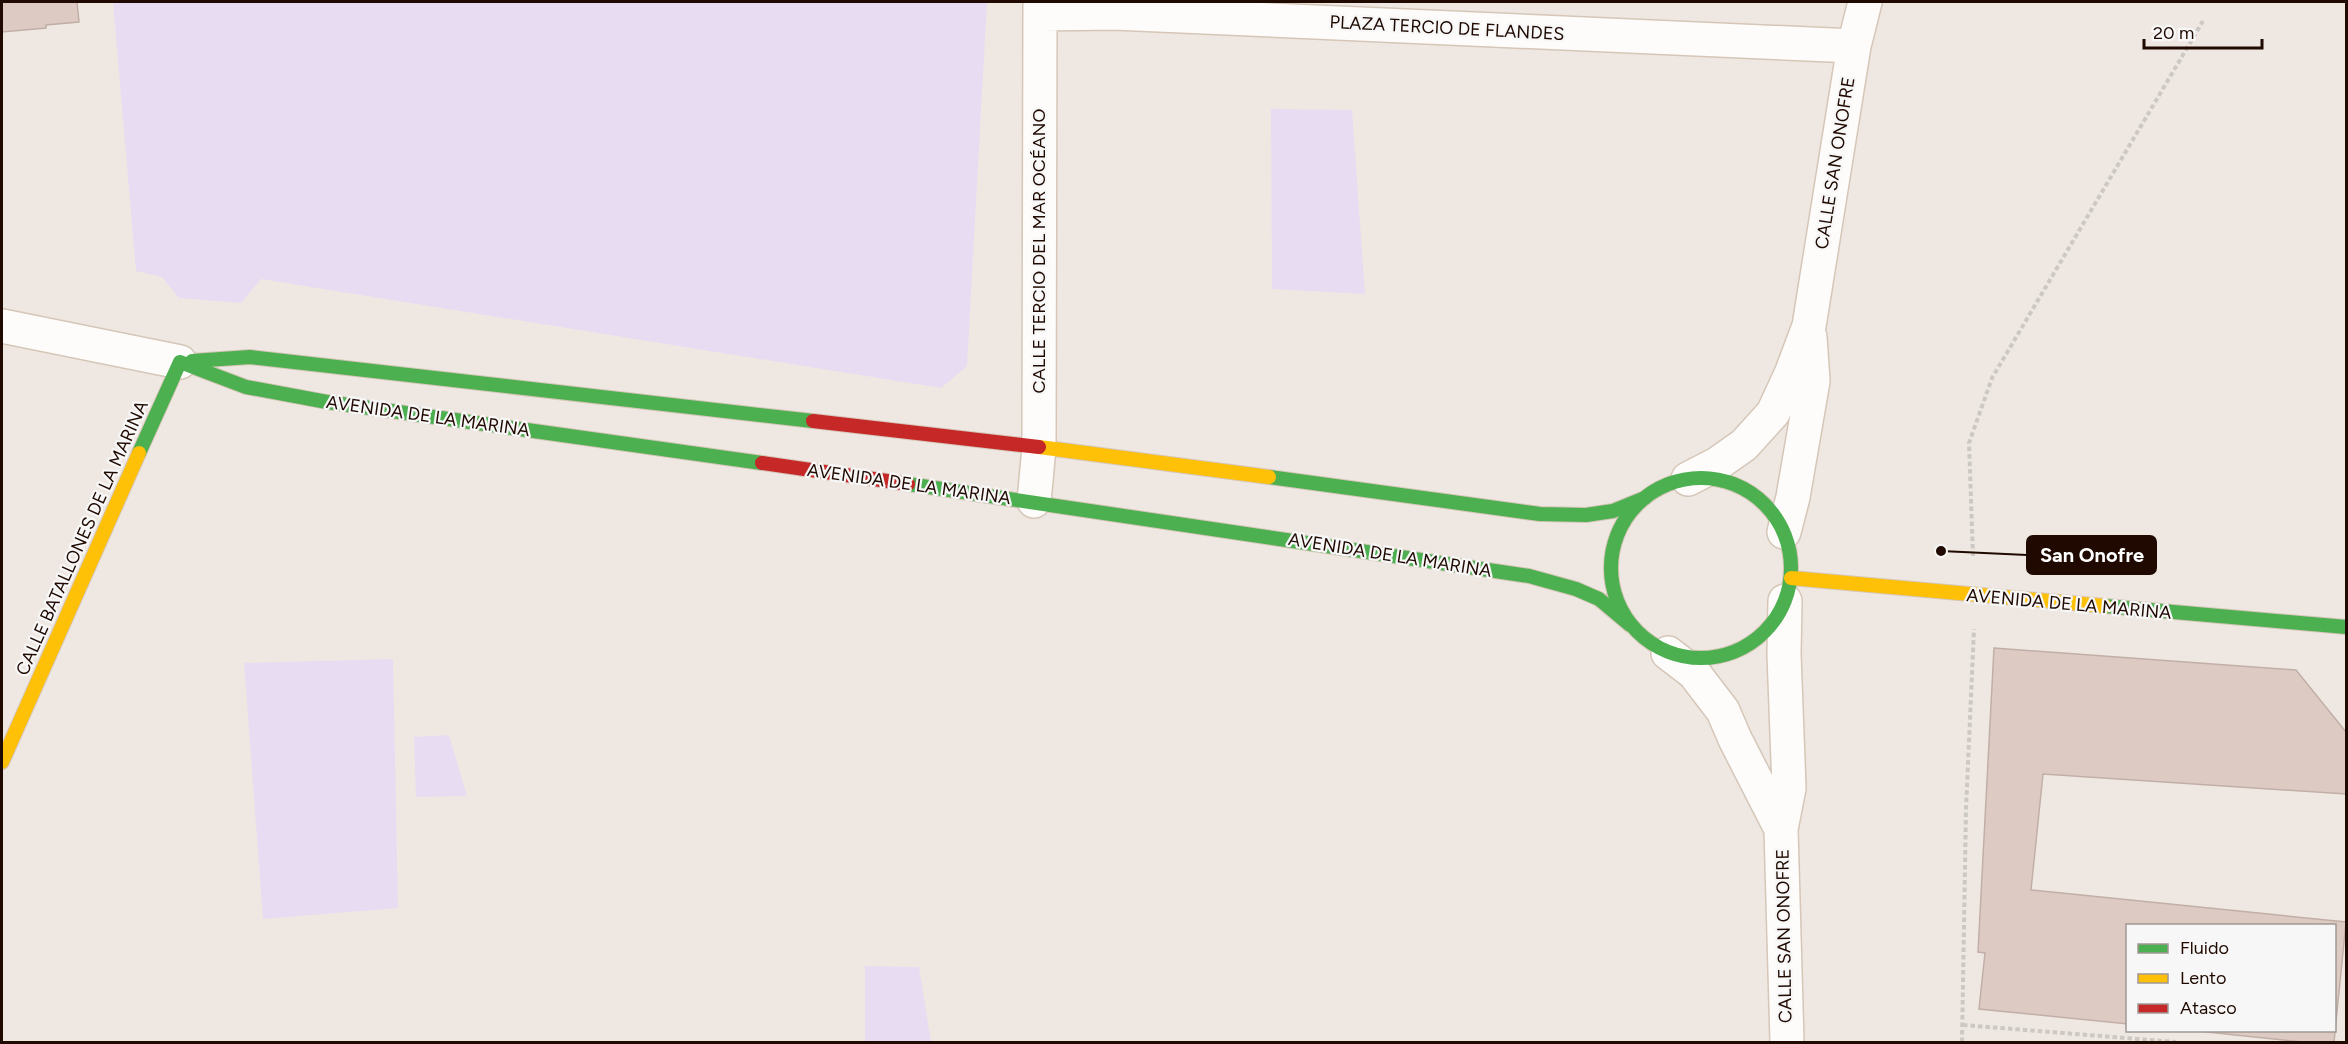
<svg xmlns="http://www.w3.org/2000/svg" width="2348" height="1044" font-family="Figtree,sans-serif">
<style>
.green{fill:#e8dcf2}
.building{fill:#ddcbc3;stroke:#c1afa7;stroke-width:1.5}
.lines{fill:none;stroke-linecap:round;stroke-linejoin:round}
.street-casing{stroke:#d5c6b8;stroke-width:36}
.fast-casing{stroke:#d5c6b8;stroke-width:16}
.slow-casing{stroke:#d5c6b8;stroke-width:16}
.jam-casing{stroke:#d5c6b8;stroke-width:16}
.path{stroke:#ccc8c4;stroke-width:4;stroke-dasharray:4.5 3;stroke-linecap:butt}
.street{stroke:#fdfcfb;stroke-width:33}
.fast{stroke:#4caf50;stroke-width:14}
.slow{stroke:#ffc107;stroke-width:14}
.jam{stroke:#c62828;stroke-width:14}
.labels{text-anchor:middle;stroke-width:4.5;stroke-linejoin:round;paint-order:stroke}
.street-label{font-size:18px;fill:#1f0900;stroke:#f7f7f7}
.leader{fill:none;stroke:#1f0900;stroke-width:2}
.callout-dot{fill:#1f0900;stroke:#f7f7f7;stroke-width:2}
.callout{fill:#1f0900;stroke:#1f0900;stroke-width:2}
.callout-label{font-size:20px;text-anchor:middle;font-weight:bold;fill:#fff}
</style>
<rect width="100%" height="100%" fill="#efe8e2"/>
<!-- green -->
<path class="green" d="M113 2H987L967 366 941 388 261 279 241 303 179 298 162 277 136 271Z
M1271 109 1352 110 1365 294 1272 289Z
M393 659 398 908 263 919 244 663Z
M449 735 467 796 416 797 414 737Z
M865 966 919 967 931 1042H865Z"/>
<!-- building -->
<path class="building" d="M2 2H77L79 22 46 25V28L2 32Z
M1994 648 2296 670 2346 732V794L2043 774 2031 890 2346 922 2334 1042H2302L2187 1030H2334V926H2128V1024L1979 1009 1985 953 1978 952Z"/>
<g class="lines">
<!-- street casing -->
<g class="street-casing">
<path id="street" d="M1040 14 1114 13 1854 46
M2 326 180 362
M1688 479 1717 464 1744 445 1773 413 1791 374 1809 326 1854 46 1865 2
M1034 501 1039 448 1040 2
M1784 532 1793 497 1813 381 1810 337
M1785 601 1784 654 1789 788 1781 829 1787 1042
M1668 653 1694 673 1723 711 1735 739 1781 829"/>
</g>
<!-- fast casing -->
<g class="fast-casing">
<path id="fast" d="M192 361 250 357 813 421
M180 362 246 387 327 402 762 463
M139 453 180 362
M1269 477 1540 514 1586 515 1613 511 1645 498
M1611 568a90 90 0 1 1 180 0a90 90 0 1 1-180 0Z
M908 484 1529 576 1576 589 1599 599 1630 625
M2105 606 2346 627"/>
</g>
<!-- slow casing -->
<g class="slow-casing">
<path id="slow" d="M1039 447 1269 477
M1791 578 2105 606
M2 762 139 453"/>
</g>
<!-- jam casing -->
<g class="jam-casing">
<path id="jam" d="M813 421 1039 447
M762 463 908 484"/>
</g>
<!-- path -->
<path class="path" d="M1973 556 1969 443 1992 378 2203 21
M1963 1025 2176 1042
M1962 1042 1966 809 1974 629"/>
<!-- street -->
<use href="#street" class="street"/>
<!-- fast -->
<use href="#fast" class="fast"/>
<!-- slow -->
<use href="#slow" class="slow"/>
<!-- jam -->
<use href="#jam" class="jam"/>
</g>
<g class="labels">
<!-- street labels -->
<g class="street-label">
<text transform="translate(1447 28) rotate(3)" y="6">PLAZA TERCIO DE FLANDES</text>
<text transform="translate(1835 163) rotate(-81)" y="6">CALLE SAN ONOFRE</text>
<text transform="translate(1039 251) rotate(-90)" y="6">CALLE TERCIO DEL MAR OCÉANO</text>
<text transform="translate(428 416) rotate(8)" y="6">AVENIDA DE LA MARINA</text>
<text transform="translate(909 484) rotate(8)" y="6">AVENIDA DE LA MARINA</text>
<text transform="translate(82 538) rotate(-66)" y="6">CALLE BATALLONES DE LA MARINA</text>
<text transform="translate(1390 555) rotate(9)" y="6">AVENIDA DE LA MARINA</text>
<text transform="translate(2069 604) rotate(5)" y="6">AVENIDA DE LA MARINA</text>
<text transform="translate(1784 936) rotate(-91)" y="6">CALLE SAN ONOFRE</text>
</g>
</g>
<!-- callouts -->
<path class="leader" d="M1941 551L2027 555"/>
<circle class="callout-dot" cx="1941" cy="551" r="6"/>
<rect class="callout" x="2027" y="536" width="129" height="38" rx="6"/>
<g class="callout-label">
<text x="2092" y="562">San Onofre</text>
</g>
<!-- border -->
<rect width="2348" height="1044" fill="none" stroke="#1f0900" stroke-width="6"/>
<!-- legend -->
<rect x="2126" y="924" width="210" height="108" fill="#f7f7f7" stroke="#a19894" stroke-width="1.5"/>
<rect x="2138" y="944" width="30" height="9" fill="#4caf50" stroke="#a19894" stroke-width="1.5"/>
<text x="2180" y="954" font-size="18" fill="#1f0900">Fluido</text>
<rect x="2138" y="974" width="30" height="9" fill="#ffc107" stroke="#a19894" stroke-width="1.5"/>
<text x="2180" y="984" font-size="18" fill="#1f0900">Lento</text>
<rect x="2138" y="1004" width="30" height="9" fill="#c62828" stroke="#a19894" stroke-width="1.5"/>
<text x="2180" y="1014" font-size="18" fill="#1f0900">Atasco</text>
<!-- scale -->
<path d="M2144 39v9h118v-9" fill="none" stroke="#1f0900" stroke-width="3"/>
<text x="2153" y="39" font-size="18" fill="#1f0900" stroke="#f7f7f7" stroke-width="4.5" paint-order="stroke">20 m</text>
</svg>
